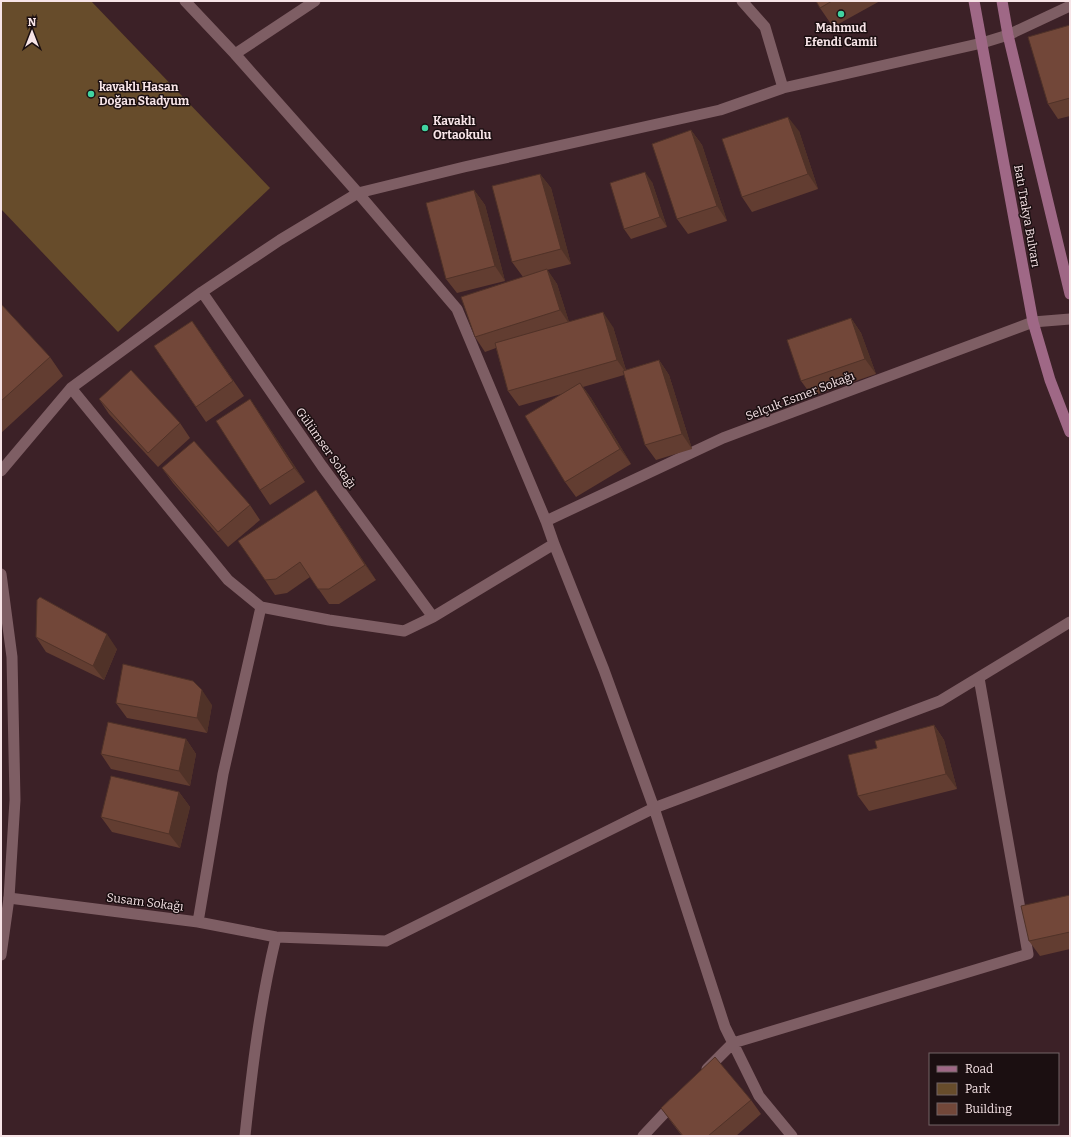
<svg xmlns="http://www.w3.org/2000/svg" width="1071" height="1137" font-family="Bitter,serif">
<style>
.green{fill:#674c2b}
.lines{fill:none;stroke-linecap:round;stroke-linejoin:round}
.minor{stroke:#7e5e64;stroke-width:11}
.tertiary{stroke:#7e5e64;stroke-width:11}
.secondary{stroke:#9f6886;stroke-width:11}
.wall{fill:#623d31}
.shaded-wall{fill:#503228}
.building{fill:#724739;stroke:#503228}
.poi-dot{fill:#41d4a1;stroke:#1b0f11;stroke-width:1.5}
.labels{text-anchor:middle;stroke-width:3;stroke-linejoin:round;paint-order:stroke}
.poi-label{font-size:12px;font-weight:bold;fill:#f7e4e7;stroke:#1b0f11;text-anchor:start}
.street-label{font-size:12px;fill:#f7e4e7;stroke:#1b0f11}
</style>
<rect width="100%" height="100%" fill="#3c2127"/>
<!-- green -->
<path class="green" d="M1 1H91L270 188 118 332 1 209Z"/>
<g class="lines">
<!-- minor -->
<path class="minor" d="M185 1 235 54 358 193 457 309 546 521 554 544 604 670 654 808 725 1027 759 1096 792 1136
M742 1 765 27 783 88
M235 54 315 1
M202 292 322 466 433 617
M71 388 228 580 261 607 329 620 404 631 433 617 554 544
M1 471 71 388 202 292 280 240 358 193 464 167 720 110 783 88 982 43 1008 35 1070 6
M546 521 723 438 1033 322 1070 319
M9 898 198 922 276 937 386 941 654 808 940 701 1070 622
M198 922 223 774 261 607
M707 1069 733 1043 1028 954 979 678
M245 1136C252 1069 260 1003 276 937
M643 1136 674 1103"/>
<!-- tertiary -->
<path class="tertiary" d="M1 574 12 657 15 800 9 898 1 955"/>
<!-- secondary -->
<path class="secondary" d="M974 1 1033 322 1050 380 1070 432
M1002 1 1008 35 1070 294"/>
</g>
<!-- wall -->
<path class="wall" d="M816 1H880L833 27 820 8Z
M1070 25V116L1058 119 1048 104Z
M691 130 702 145 727 221 688 234 677 219Z
M799 131 818 189 752 212 742 197Z
M540 174 551 188 571 264 547 270 557 284 569 322 613 327 626 370 659 360 669 375 692 449 656 460 645 445 624 375 583 387 591 398 631 464 576 497 565 482V393L519 406 508 391 496 348 485 352 475 337 523 277 512 262Z
M652 182 667 227 631 239 624 229Z
M474 190 485 205 505 281 457 293 446 279Z
M1 304 50 357 63 376 1 433Z
M851 318 861 333 876 374 812 396 801 381Z
M192 321 244 396 206 422 154 346Z
M99 399 180 423 190 438 158 467 109 414Z
M250 399 260 414 305 482 270 505 260 490Z
M162 468 250 505 260 520 228 547 173 483Z
M326 505 376 580 339 604H329L310 577 287 593 275 595 265 580Z
M36 637 117 649 104 680 46 652Z
M116 703 212 705 207 733 127 718Z
M934 725 944 740 957 789 869 811 858 796 877 748Z
M186 739 196 754 190 786 111 769 101 754Z
M179 792 190 807 180 848 112 832 101 817Z
M1070 895V949L1040 956 1029 941Z
M751 1100 761 1114 736 1136H682L672 1123 661 1108Z"/>
<!-- shaded-wall -->
<path class="shaded-wall" d="M788 117 799 131 818 189 808 174Z
M691 130 702 145 727 221 717 206Z
M645 172 652 182 667 227 660 217Z
M540 174 551 188 571 264 561 249Z
M474 190 485 205 505 281 495 266Z
M547 269 557 284 570 325 560 310Z
M603 312 613 327 627 374 617 360Z
M851 318 861 333 876 374 865 359Z
M659 360 669 375 692 449 682 434Z
M580 383 591 398 631 464 620 449Z
M250 399 260 414 305 482 294 468Z
M316 490 376 580 365 565Z
M107 634 117 649 104 680 93 666Z
M202 690 212 705 207 733 197 718Z
M934 725 944 740 957 789 946 774Z
M186 739 196 754 190 786 179 771Z
M179 792 190 807 180 848 169 834Z"/>
<!-- building -->
<path class="building" d="M816 1H832L820 8Z
M1070 25V98L1048 104 1028 37Z
M788 117 808 174 742 197 722 139Z
M691 130 717 206 677 219 652 144Z
M645 172 660 217 624 229 610 183Z
M540 174 561 249 512 262 492 186Z
M474 190 495 266 446 279 426 203Z
M547 269 560 310 475 337 461 297Z
M1 304 50 357 1 401Z
M603 312 617 360 508 391 495 343Z
M851 318 865 359 801 381 787 340Z
M192 321 233 381 196 407 154 346Z
M659 360 682 434 645 445 623 371Z
M131 370 180 423 148 453 99 399Z
M580 383 620 449 565 482 525 416Z
M250 399 294 468 260 490 216 421Z
M194 441 250 505 218 532 162 468Z
M316 490 365 565 329 589H318L300 562 276 579 265 580 238 541Z
M40 597 107 634 93 666 36 637 37 600Z
M123 664 193 681 202 690 197 718 116 703Z
M108 722 186 739 179 771 101 754Z
M934 725 946 774 858 796 848 755 877 748 875 741Z
M111 776 179 792 169 834 101 817Z
M1070 895V932L1029 941 1021 906Z
M715 1057 751 1100 708 1136H683L661 1108Z"/>
<!-- markers -->
<g class="poi-dot">
<circle cx="841" cy="14" r="4"/>
<circle cx="91" cy="94" r="4"/>
<circle cx="425" cy="128" r="4"/>
</g>
<g class="labels">
<!-- poi labels -->
<g class="poi-label">
<text x="841" y="32" text-anchor="middle">Mahmud<tspan x="841" dy="14">Efendi Camii</tspan></text>
<text x="99" y="91">kavaklı Hasan<tspan x="99" dy="14">Doğan Stadyum</tspan></text>
<text x="433" y="125">Kavaklı<tspan x="433" dy="14">Ortaokulu</tspan></text>
</g>
<!-- street labels -->
<g class="street-label">
<text transform="translate(1027 216) rotate(80)" y="4">Batı Trakya Bulvarı</text>
<text transform="translate(800 396) rotate(-21)" y="4">Selçuk Esmer Sokağı</text>
<text transform="translate(326 448) rotate(55)" y="4">Gülümser Sokağı</text>
<text transform="translate(145 902) rotate(7)" y="4">Susam Sokağı</text>
</g>
</g>
<!-- border -->
<rect width="1071" height="1137" fill="none" stroke="#f7e4e7" stroke-width="4"/>
<!-- legend -->
<rect x="929" y="1053" width="130" height="72" fill="#1b0f11" stroke="#736467"/>
<rect x="937" y="1066" width="20" height="6" fill="#9f6886" stroke="#736467"/>
<text x="965" y="1073" font-size="12" fill="#f7e4e7">Road</text>
<rect x="937" y="1083" width="20" height="12" fill="#674c2b" stroke="#736467"/>
<text x="965" y="1093" font-size="12" fill="#f7e4e7">Park</text>
<rect x="937" y="1103" width="20" height="12" fill="#724739" stroke="#736467"/>
<text x="965" y="1113" font-size="12" fill="#f7e4e7">Building</text>
<!-- north arrow -->
<g transform="translate(32 32)" stroke="#1b0f11" stroke-width="3" paint-order="stroke">
<path d="M0-3L7 15L0 10L-7 15Z" fill="#f7e4e7"/>
<text y="-6" font-size="11" font-weight="bold" text-anchor="middle" fill="#f7e4e7">N</text>
</g>
</svg>
